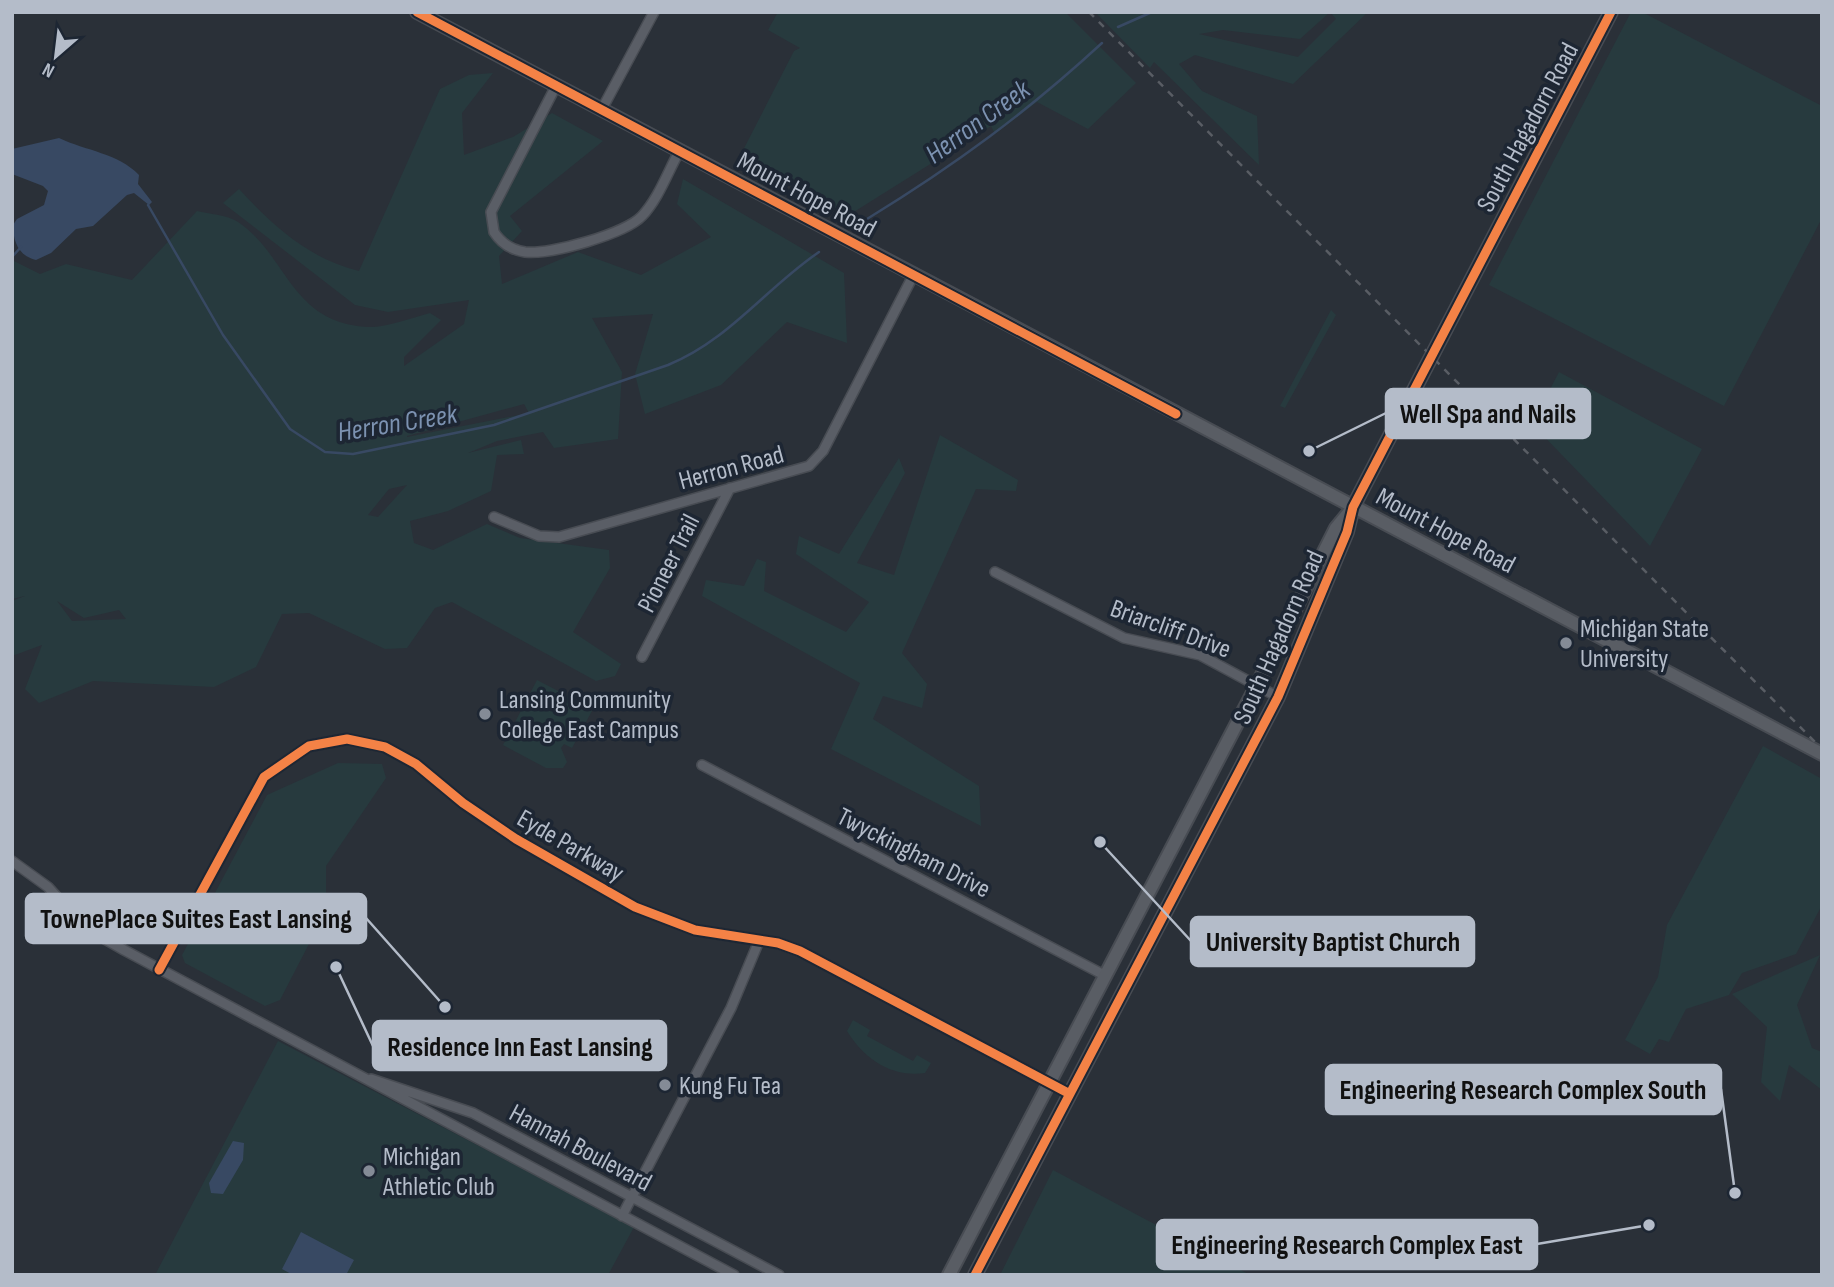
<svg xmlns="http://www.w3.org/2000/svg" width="1834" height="1287" font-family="'Sofia Sans Condensed',sans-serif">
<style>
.green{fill:#273a3e;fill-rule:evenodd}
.water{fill:#384963}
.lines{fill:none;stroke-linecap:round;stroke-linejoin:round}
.stream{stroke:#384963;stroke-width:2.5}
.street-casing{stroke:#484c53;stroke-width:12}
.secondary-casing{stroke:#484c53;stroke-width:16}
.street{stroke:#5a5e66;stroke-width:9}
.secondary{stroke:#595d64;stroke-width:12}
.rail{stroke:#595d64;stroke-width:2.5;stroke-dasharray:7 7;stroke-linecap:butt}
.cycleway-casing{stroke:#1d2633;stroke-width:13}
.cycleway{stroke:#f48246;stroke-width:9}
.poi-dot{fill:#848b96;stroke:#1d2633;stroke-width:2.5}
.labels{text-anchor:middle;stroke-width:7;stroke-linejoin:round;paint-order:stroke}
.street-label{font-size:26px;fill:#b4bcc9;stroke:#1d2633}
.poi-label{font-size:26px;fill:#b4bcc9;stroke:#1d2633;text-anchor:start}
.water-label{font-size:28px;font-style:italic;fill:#7c92b1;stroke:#1d2633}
.leader{fill:none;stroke:#b4bcc9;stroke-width:2.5}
.callout-dot{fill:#b4bcc9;stroke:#1d2633;stroke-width:2.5}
.callout{fill:#b4bcc9;stroke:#b4bcc9;stroke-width:2.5}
.callout-label{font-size:28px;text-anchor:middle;font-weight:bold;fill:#111}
</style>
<rect width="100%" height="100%" fill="#2a3038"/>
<!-- green -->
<path class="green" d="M778 12H1065L1136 83 1088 129 1037 102 995 134 991 126 849 215 738 160 794 51 800 48 768 30Z
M1095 12H1368L1293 84 1195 55 1179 64 1202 91 1257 116 1259 165 1154 62 1150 68ZM1330 12 1336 19 1298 57 1199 34 1223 30 1300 39Z
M1631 12H1642L1822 106V218L1724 406 1489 285Z
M493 73 462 113 464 155 513 137 552 113 603 141 510 216 522 231 499 256 502 284 578 252 641 275 711 237 677 204 683 179 844 273 847 343 787 322 721 385 645 414 635 374 653 314 592 318 622 372 618 439 554 448 543 432 497 441 468 453 521 440 524 454 497 455 491 491 448 511 410 521 414 543 433 550 487 524 520 538 609 550 610 568 573 632 621 664 615 676 596 681 452 602 435 608 407 648 385 649 309 613 282 614 256 667 214 687 93 681 39 703 25 689 42 645 12 656V601L25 596 12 599V260L40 274 66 264 132 280 197 211C209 214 228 215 238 222 288 256 290 322 367 327 386 328 411 318 430 313L441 320 404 357V366L464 324 469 300 388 312 355 305 223 203 239 189C273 226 309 259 359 271L440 89 469 75ZM524 404 529 413 407 437V436ZM407 485 378 517 368 515 389 489ZM57 601 84 618 119 610 126 619 72 621Z
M1331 310 1336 315 1285 408 1280 406Z
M1559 372 1702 449 1650 546 1532 424Z
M940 435 1018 480 1016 491 976 489 902 653 927 684 922 708 883 696 873 719 979 786 981 826 831 749 860 683 702 596 706 580 744 586 757 559 766 562 764 591 846 632 869 602 796 554 799 536 839 554 899 458 905 473 857 563 894 575Z
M537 680 593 709 572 748 564 744 561 748 567 762 563 768H546L503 745Z
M1763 746 1822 779V905L1796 954 1742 973 1729 995 1686 1009 1669 1042 1659 1039 1650 1054 1625 1040 1658 977 1667 925Z
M338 763 382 764 386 778 326 866V911L280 1000 265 1006 185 963 182 955 267 795Z
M1820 955 1797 1005 1812 1048 1822 1052V1090L1789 1065 1780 1101 1761 1082 1767 1027 1732 994Z
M853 1020 870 1030 867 1036 913 1061 917 1055 931 1063 925 1073C892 1078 864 1059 847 1031Z
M278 1041 634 1227 608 1275H155Z
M1053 1170 1250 1275H1000Z"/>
<!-- water -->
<path class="water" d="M59 138C86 151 118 153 139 175L138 184 152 202 149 205 134 193 127 195 93 226 76 229 51 253 36 260C19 256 13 242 13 225L17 219 44 205 48 191 43 186 12 174V149Z
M233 1141 244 1143 243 1160 223 1194 211 1193 209 1183Z
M301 1232 354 1260 346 1275H293L282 1269Z"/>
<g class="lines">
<!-- stream -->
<path class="stream" d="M1118 27 1152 12
M148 205 223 335 290 429 325 452 353 454 494 425 668 365C729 340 766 288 819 252
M867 219C955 165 1026 113 1102 43
M12 257 21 247"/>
<!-- street casing -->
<g class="street-casing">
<path id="street" d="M557 84 491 212 494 232C501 243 512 250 525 252 550 255 625 234 642 216 659 198 668 171 680 150
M602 109 654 12
M494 517 539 536 559 537 809 466 823 451 914 274
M995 572 1124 638 1200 655 1278 697
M642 657 730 488
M702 765 1106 976
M12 861 48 887 84 927 124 950 734 1275
M159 970 264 777 309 746 347 739 385 747 416 764 463 803 516 839 635 907 695 930 778 943 800 951 1070 1094
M371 1079 473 1113 779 1275
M622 1216 731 1008 759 941"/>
</g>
<!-- secondary casing -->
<g class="secondary-casing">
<path id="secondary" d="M417 12 1822 754
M949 1275 1257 685 1336 528 1351 510
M975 1275 1278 697 1347 532 1353 507 1611 12"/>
</g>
<!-- street -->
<use href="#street" class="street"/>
<!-- secondary -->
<use href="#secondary" class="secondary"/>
<!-- rail -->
<path class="rail" d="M1089 12 1822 749"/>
<!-- cycleway casing -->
<g class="cycleway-casing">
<path id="cycleway" d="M417 12 1176 414
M159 970 264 777 309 746 347 739 385 747 416 764 463 803 516 839 635 907 695 930 778 943 800 951 1070 1094
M975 1275 1278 697 1347 532 1353 507 1611 12"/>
</g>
<!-- cycleway -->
<use href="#cycleway" class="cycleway"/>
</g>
<!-- markers -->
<g class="poi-dot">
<circle cx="1566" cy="643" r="7"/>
<circle cx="485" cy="714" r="7"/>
<circle cx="665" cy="1085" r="7"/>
<circle cx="369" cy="1171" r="7"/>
</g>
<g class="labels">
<!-- street labels -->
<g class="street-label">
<text transform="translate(1527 127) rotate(-62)" y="9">South Hagadorn Road</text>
<text transform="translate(807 194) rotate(28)" y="9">Mount Hope Road</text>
<text transform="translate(731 467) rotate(-15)" y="9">Herron Road</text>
<text transform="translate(1446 530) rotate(28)" y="9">Mount Hope Road</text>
<text transform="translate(668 563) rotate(-63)" y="9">Pioneer Trail</text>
<text transform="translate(1171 628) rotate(20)" y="9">Briarcliff Drive</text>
<text transform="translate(1278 637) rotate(-66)" y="9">South Hagadorn Road</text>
<text transform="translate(571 845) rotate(30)" y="9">Eyde Parkway</text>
<text transform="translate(914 852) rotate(27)" y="9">Twyckingham Drive</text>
<text transform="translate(581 1147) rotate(28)" y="9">Hannah Boulevard</text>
</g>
<!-- poi labels -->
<g class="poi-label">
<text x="1580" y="637">Michigan State<tspan x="1580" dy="30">University</tspan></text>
<text x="499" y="708">Lansing Community<tspan x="499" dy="30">College East Campus</tspan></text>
<text x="679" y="1094">Kung Fu Tea</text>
<text x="383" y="1165">Michigan<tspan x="383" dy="30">Athletic Club</tspan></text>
</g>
<!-- water labels -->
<g class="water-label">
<text transform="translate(977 121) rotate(-36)" y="10">Herron Creek</text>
<text transform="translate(397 422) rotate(-9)" y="10">Herron Creek</text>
</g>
</g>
<!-- callouts -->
<path class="leader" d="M1309 451L1386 413M445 1007L366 918M1100 842L1191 941M336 967L373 1046M1735 1193L1721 1089M1649 1225L1537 1244"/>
<g class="callout-dot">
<circle cx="1309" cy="451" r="7"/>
<circle cx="445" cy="1007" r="7"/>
<circle cx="1100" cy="842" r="7"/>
<circle cx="336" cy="967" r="7"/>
<circle cx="1735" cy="1193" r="7"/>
<circle cx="1649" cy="1225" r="7"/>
</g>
<g class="callout">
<rect x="1386" y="389" width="204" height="49" rx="7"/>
<rect x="26" y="894" width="340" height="49" rx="7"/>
<rect x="1191" y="917" width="283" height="49" rx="7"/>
<rect x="373" y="1021" width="293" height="49" rx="7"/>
<rect x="1326" y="1065" width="395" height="49" rx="7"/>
<rect x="1157" y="1220" width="380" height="49" rx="7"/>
</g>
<g class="callout-label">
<text x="1488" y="423">Well Spa and Nails</text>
<text x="196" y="928">TownePlace Suites East Lansing</text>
<text x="1333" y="951">University Baptist Church</text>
<text x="520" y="1056">Residence Inn East Lansing</text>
<text x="1523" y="1099">Engineering Research Complex South</text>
<text x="1347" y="1254">Engineering Research Complex East</text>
</g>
<!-- border -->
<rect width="1834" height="1287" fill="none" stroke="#b4bcc9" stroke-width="28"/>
<!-- north arrow -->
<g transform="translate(56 56) rotate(208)" stroke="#1d2633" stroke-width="5" paint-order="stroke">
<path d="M0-5L12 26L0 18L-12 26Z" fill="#b4bcc9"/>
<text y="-10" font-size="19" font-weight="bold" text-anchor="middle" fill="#b4bcc9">N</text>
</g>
</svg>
